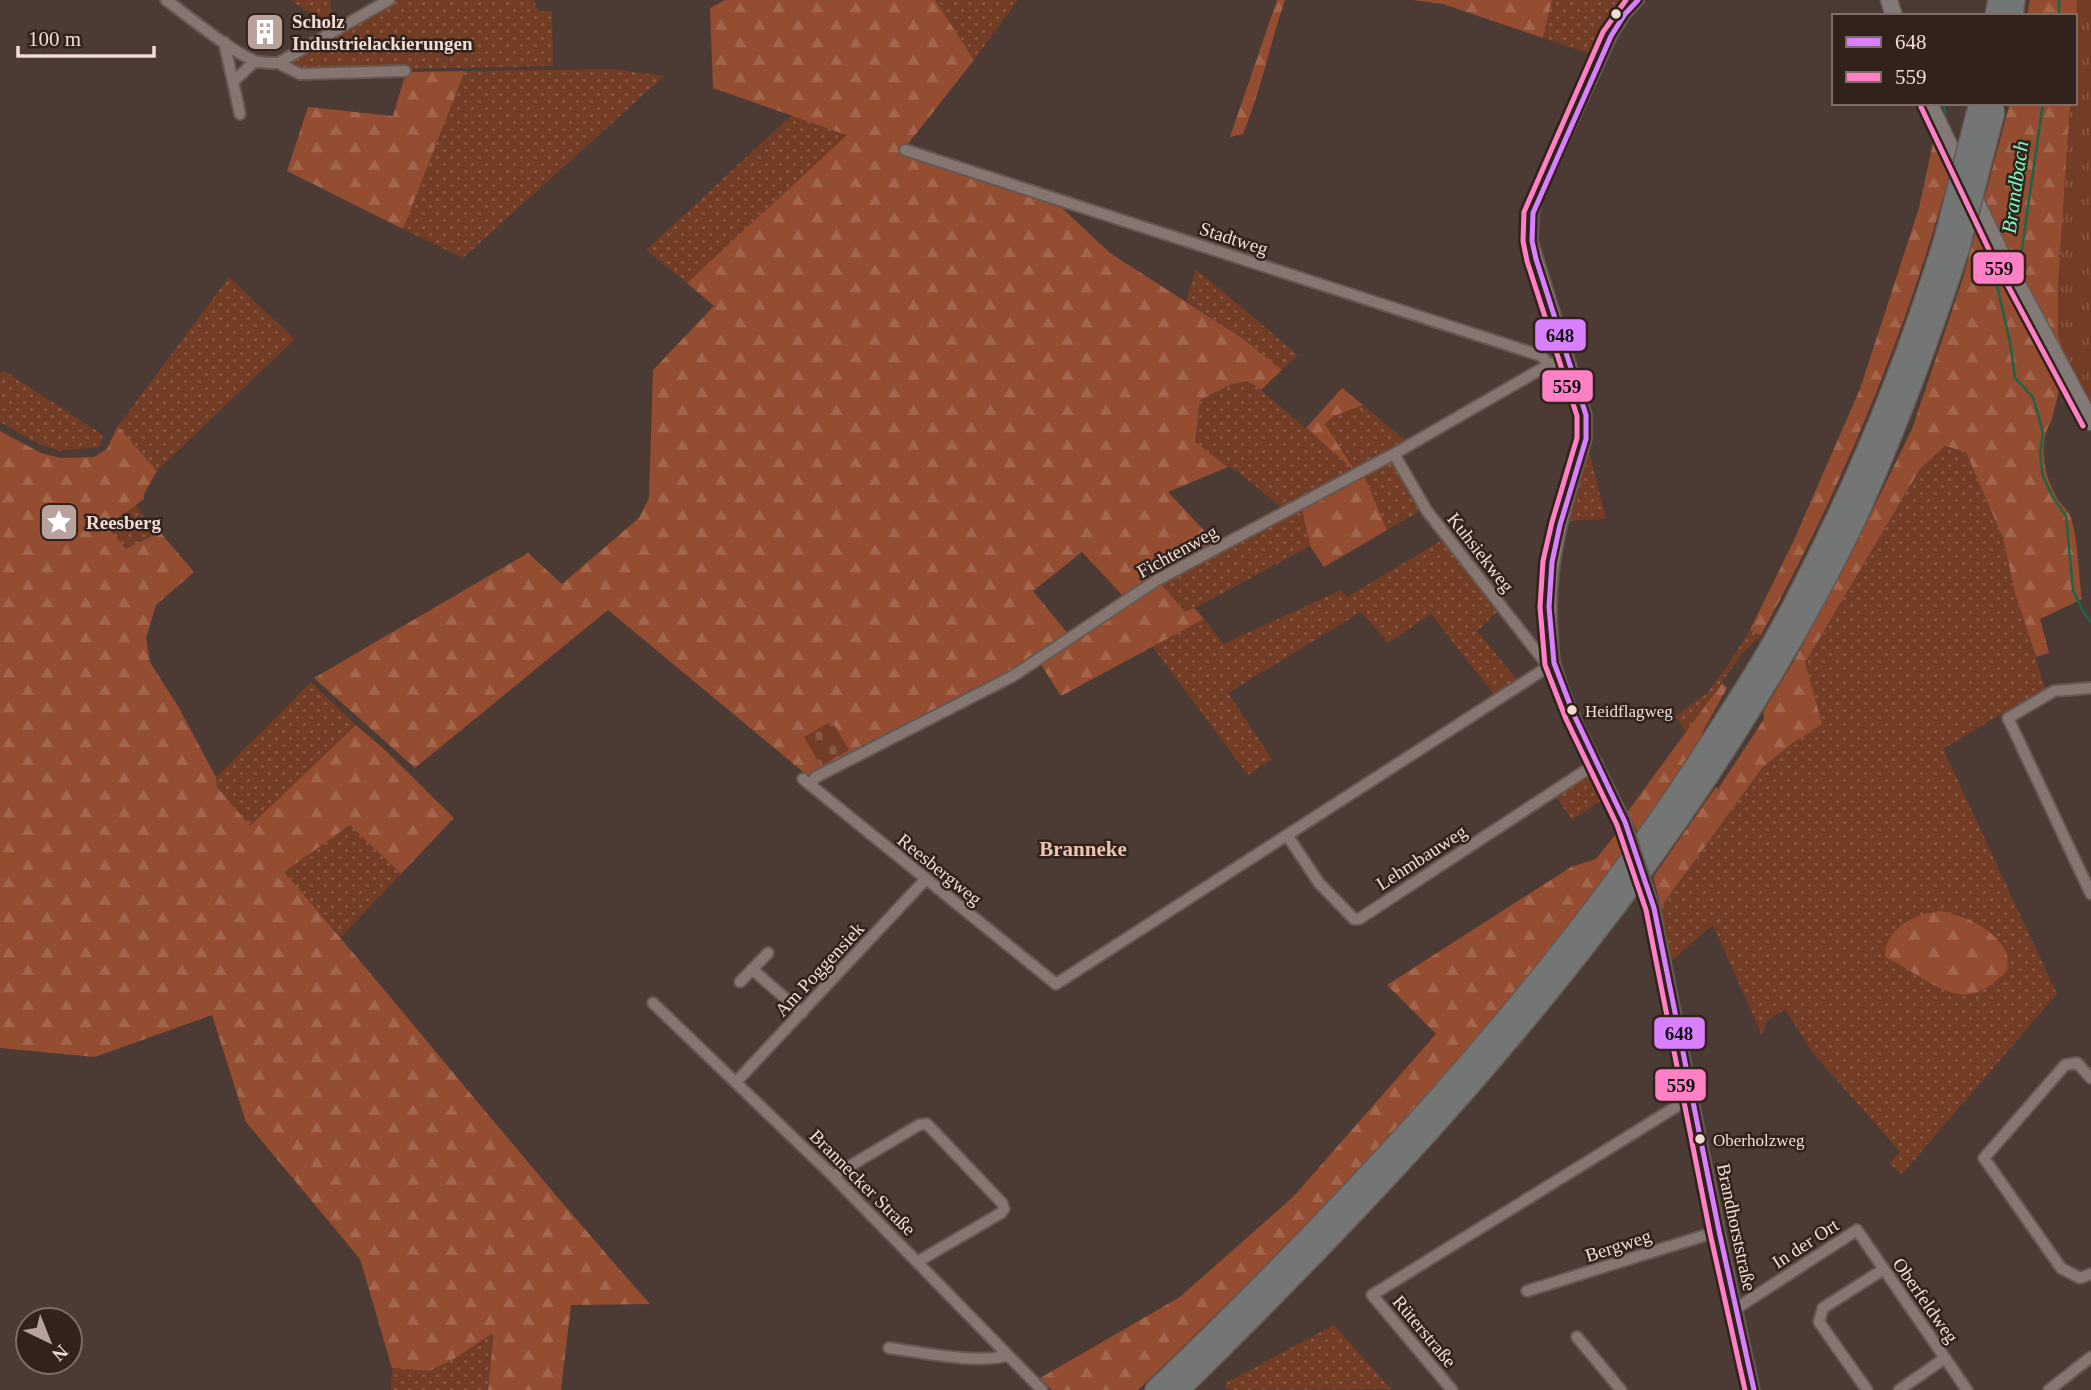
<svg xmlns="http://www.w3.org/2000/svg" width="2091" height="1390" font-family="Georgia,serif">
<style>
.grass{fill:url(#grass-dots);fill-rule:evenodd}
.forest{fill:url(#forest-firs)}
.cemetery{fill:url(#cemetery-stones)}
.park{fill:url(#park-tufts)}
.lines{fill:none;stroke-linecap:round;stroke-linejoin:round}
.stream{stroke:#1d6547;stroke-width:2.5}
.street-casing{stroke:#675751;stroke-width:14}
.secondary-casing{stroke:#675751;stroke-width:19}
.highway-casing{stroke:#675751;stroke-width:24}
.street{stroke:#857671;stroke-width:10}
.secondary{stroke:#827a76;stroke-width:16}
.highway{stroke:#747675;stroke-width:21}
.street-bridge-casing{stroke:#675751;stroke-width:14;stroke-linecap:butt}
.highway-bridge-casing{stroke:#675751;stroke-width:24;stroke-linecap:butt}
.street-bridge{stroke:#857671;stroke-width:10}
.highway-bridge{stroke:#747675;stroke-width:21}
.bus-1-casing{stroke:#31221c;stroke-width:10}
.bus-2-casing{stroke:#31221c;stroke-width:10}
.bus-1{stroke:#d880ff;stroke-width:5}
.bus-2{stroke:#ff80c5;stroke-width:5}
.bus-dot{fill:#f1dcd4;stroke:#31221c;stroke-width:2.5}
.labels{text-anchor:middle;stroke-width:5;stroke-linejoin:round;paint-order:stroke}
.bus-label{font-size:17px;fill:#f1dcd4;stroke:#31221c;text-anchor:start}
.poi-label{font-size:19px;font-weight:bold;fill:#f1dcd4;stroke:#31221c;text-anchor:start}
.street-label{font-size:19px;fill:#f1dcd4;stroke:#31221c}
.water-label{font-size:21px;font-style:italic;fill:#7bffc4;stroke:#31221c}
.neighbourhood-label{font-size:21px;font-weight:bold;fill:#edc4b4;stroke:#31221c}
.line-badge{stroke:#31221c;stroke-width:2.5}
.pale-badge-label{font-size:19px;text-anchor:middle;font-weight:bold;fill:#111}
</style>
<defs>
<pattern id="grass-dots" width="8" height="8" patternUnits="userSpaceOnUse" patternTransform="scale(1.75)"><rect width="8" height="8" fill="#723c25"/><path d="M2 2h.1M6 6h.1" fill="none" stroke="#875844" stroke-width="1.8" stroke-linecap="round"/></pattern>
<pattern id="forest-firs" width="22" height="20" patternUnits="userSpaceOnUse" patternTransform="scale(1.75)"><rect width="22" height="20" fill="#944d30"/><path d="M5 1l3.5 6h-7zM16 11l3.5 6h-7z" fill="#a3664d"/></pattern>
<pattern id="cemetery-stones" width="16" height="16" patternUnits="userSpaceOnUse" patternTransform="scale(1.75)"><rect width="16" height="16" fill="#723c25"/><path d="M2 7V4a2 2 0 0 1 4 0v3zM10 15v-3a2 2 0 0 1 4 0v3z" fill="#875844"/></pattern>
<pattern id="park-tufts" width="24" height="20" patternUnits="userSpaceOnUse" patternTransform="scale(1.75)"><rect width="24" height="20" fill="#723c25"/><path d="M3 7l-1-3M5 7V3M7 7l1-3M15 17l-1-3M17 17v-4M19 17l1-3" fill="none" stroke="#875844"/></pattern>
</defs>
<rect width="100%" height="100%" fill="#4c3a34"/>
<!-- grass -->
<path class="grass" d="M290 0H331L332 26 320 31 314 15Z
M397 0H534L538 11H552L553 66 305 71 288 63Z
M935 0H1018L974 60Z
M1552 0H1625L1626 2 1596 56 1543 38Z
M612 69 664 76 463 258 403 229 465 71Z
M792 115 848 135 687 283 646 250Z
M1196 269 1298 355 1282 370 1242 338 1186 301Z
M229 277 295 339 157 471 118 426Z
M3 370 103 435 99 447 60 451 39 444 0 422V375Z
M1248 381 1261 390 1352 468 1325 424 1334 416 1363 405 1405 440 1283 509 1236 470 1228 467 1195 442 1200 400 1232 384Z
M1945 446 1966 452 2003 538 2015 593 2045 688 1943 749 2057 994 1902 1174 1889 1163 1900 1152 1813 1053 1785 1009 1767 1021 1762 1035 1713 925 1670 962 1661 907 1762 768 1790 745 1822 724 1805 664 1920 469ZM1940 911 1898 962 1885 957C1903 933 1908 914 1940 911Z
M1589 451 1606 519 1566 521Z
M1388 461H1393L1420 511 1387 530 1363 473Z
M136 505 157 533 126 549 106 525Z
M1302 509 1310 546 1186 613 1161 584Z
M1449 536 1500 609 1477 631 1518 681 1495 696 1431 614 1388 643 1361 612 1228 693 1272 759 1248 775 1153 647 1204 619 1224 644 1341 590 1347 597Z
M1750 630 1761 635 1743 653 1686 732 1675 716 1707 693 1726 668Z
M311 682 356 725 250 827 217 787 216 777Z
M1591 774 1596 777 1606 797 1572 820 1556 796Z
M350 825 401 874 341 937 283 872Z
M1334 1325 1391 1389 1231 1390 1225 1388 1226 1383Z
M495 1331 488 1390H391L392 1368 429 1371 454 1359Z"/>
<!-- forest -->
<path class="forest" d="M725 0H935L974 60 904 149 1061 207 1110 253 1242 338 1282 370 1261 390 1248 381 1232 384 1200 400 1195 442 1228 467 1168 492 1216 543 1124 597 1082 552 1033 591 1069 635 1011 674 808 776 608 610 415 768 314 678 528 553 562 584 639 518 649 498 653 370 714 306 687 283 847 135 713 88 710 8Z
M1277 0H1285C1270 44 1261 90 1243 134L1230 137Z
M1413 0H1552L1543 38 1443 4Z
M2030 0H2091L2071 342 2052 419C2038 442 2043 473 2056 496 2060 504 2068 510 2071 518 2079 544 2078 573 2082 599L2040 619 2049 653 2036 657 2015 593 2003 538 1966 452 1945 446 1920 469 1805 663 1822 724 1790 745 1762 768 1661 907 1653 877 1716 787 1718 789 1764 719 1763 712 1795 659 1855 546 1912 429 1963 278 2010 103H2075V16H2027Z
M465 71 403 229 287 171 308 107 393 116 406 72Z
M1933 143 1950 173C1905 337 1843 485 1761 635L1750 630 1794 540 1860 389 1919 208Z
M1342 388 1363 405 1334 416 1325 424 1354 470 1306 428Z
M118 426 157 471 144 494V499L107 526 126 549 160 532 194 572 156 605 146 638 150 662 179 708 216 777 217 787 250 826 356 725 385 750 454 818 401 874 350 825 284 872C408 1015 525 1163 650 1304L571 1305 561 1390H488L494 1332 454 1359 429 1371 392 1368 360 1259 246 1122 212 1015 95 1057 0 1048V431L41 453 61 458 94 457 107 449Z
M1363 473 1387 530 1324 567 1310 546 1302 509Z
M1161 584 1185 612 1194 608 1204 619 1061 696 1040 663Z
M1722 683 1727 688 1703 731 1700 741 1637 832 1628 811Z
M1619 830 1626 848C1591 895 1557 943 1520 987 1402 1131 1272 1261 1138 1390H1052L1040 1378 1180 1297 1293 1197 1436 1034 1387 985 1571 867 1596 859Z
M1940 911C1964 915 1993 928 2005 950 2009 956 2007 965 2007 971 1998 979 1987 990 1975 993 1946 1002 1912 968 1885 957 1885 928 1914 914 1940 911Z"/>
<!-- cemetery -->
<path class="cemetery" d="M832 721 849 750 821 766 804 737Z"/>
<!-- park -->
<path class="park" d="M2077 0H2091V403L2068 362 2058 336V283L2070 103H2075Z"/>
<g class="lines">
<!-- stream -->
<path class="stream" d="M2059 16V0
M1943 103 1946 113
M2013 263 2021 255 2043 103
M2003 273 1996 281 2010 342 2015 378 2033 397 2038 414 2043 434 2040 454 2043 476 2052 496 2066 516 2073 590 2085 615 2091 622"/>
<!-- street casing -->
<g class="street-casing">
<path id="street" d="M166 0C190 17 230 51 255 61 263 63 270 63 278 63L389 0
M224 42 233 82
M278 63 300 74 405 71
M240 114 233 82 255 61
M905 150 1542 356 1548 365
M1394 454 1427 511 1548 666
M2091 688 2054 691 2008 718 2091 894
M803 779 1056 984 1554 663
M810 785 816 777 1013 676 1157 580 1394 454 1548 365 1567 358
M1625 822C1601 771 1571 720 1555 665 1552 655 1553 644 1552 633 1546 565 1566 504 1586 439V415L1532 241 1533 213 1536 200 1611 36 1625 14 1638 0
M1287 835 1319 883 1354 919H1359L1597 763
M1654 908 1719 1231 1754 1390
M752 969 802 1013
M740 982 768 953
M653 1003 833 1176 1042 1390
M2091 1078 2077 1063 2065 1065 1984 1158 2061 1268 2080 1278 2091 1274
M737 1081 925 880
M833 1176 919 1125 927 1124 1002 1203 1004 1209 1001 1213 917 1262
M1527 1291 1719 1231
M1737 1308 1857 1230 1967 1390
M1577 1337 1621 1390
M889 1348C919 1352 981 1365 1008 1355
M1452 1390 1372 1295 1692 1097
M1867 1390 1819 1322 1823 1308 1884 1269
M1899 1390 1945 1358
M2049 1390 2091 1357"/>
</g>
<!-- secondary casing -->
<g class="secondary-casing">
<path id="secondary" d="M1889 0 1894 16
M1929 103 2000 252 2091 422"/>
</g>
<!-- highway casing -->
<g class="highway-casing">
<path id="highway" d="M1996 16 1999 0
M2012 16 2014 0
M1156 1390C1353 1200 1542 999 1694 769 1730 714 1767 658 1797 599 1857 484 1907 364 1945 239
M1178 1390C1378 1194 1568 991 1721 755 1770 679 1817 599 1856 517 1896 429 1929 339 1959 247"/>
</g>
<!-- street -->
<use href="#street" class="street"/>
<!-- secondary -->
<use href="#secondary" class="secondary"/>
<!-- highway -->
<use href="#highway" class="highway"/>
<!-- street-bridge casing -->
<g class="street-bridge-casing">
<path id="street-bridge" d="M1625 822 1654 908"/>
</g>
<!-- highway-bridge casing -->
<g class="highway-bridge-casing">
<path id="highway-bridge" d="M1945 239 1979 107
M1959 247 1994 111"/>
</g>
<!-- street-bridge -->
<use href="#street-bridge" class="street-bridge"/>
<!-- highway-bridge -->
<use href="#highway-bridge" class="highway-bridge"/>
<!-- bus-1 casing -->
<g class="bus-1-casing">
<path id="bus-1" d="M1638 0 1625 14 1611 36 1533 213 1532 241 1536 259 1586 415V439L1560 525 1552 562 1549 607 1554 663 1574 715 1625 822 1654 908 1719 1231 1754 1390"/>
</g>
<!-- bus-2 casing -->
<g class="bus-2-casing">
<path id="bus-2" d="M1626 0 1603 32 1524 212 1523 241 1527 261 1577 416V438L1552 522 1543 561 1540 607 1545 665 1566 719 1617 825 1646 910 1710 1233 1745 1390
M1921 107 1992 256 2083 426"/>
</g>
<!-- bus-1 -->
<use href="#bus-1" class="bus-1"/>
<!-- bus-2 -->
<use href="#bus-2" class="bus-2"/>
</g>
<!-- icons -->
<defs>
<g id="building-square" transform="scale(2.0125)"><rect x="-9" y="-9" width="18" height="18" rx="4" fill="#b7a39c" stroke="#31221c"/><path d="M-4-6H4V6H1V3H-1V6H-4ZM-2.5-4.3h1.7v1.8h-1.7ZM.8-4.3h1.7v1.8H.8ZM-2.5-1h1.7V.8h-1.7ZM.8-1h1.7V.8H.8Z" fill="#fff"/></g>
<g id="sight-square" transform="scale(2.0125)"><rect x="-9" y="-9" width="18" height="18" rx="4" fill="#b7a39c" stroke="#31221c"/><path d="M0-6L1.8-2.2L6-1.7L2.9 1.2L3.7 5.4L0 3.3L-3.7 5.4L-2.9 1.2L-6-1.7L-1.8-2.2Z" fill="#fff"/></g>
</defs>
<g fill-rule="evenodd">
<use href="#building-square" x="265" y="32"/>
<use href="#sight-square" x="59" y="522"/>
</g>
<!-- markers -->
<g class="bus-dot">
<circle cx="1616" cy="14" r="6"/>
<circle cx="1572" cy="710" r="6"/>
<circle cx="1700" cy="1139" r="6"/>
</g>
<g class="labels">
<!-- bus labels -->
<g class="bus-label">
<text x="1585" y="717">Heidflagweg</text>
<text x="1713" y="1146">Oberholzweg</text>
</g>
<!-- poi labels -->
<g class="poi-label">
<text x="292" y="28">Scholz<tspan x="292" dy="22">Industrielackierungen</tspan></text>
<text x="86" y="529">Reesberg</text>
</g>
<!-- street labels -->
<g class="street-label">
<text transform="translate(1234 238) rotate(18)" y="7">Stadtweg</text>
<text transform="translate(1177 551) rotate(-29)" y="7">Fichtenweg</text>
<text transform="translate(1481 552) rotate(52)" y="7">Kuhsiekweg</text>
<text transform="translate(1421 857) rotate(-33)" y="7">Lehmbauweg</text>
<text transform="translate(940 869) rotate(39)" y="7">Reesbergweg</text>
<text transform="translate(819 969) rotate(-47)" y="7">Am Poggensiek</text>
<text transform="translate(863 1182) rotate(45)" y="7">Brannecker Straße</text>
<text transform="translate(1737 1227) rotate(78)" y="7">Brandhorststraße</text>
<text transform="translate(1805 1243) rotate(-33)" y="7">In der Ort</text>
<text transform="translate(1618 1245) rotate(-18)" y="7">Bergweg</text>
<text transform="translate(1926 1300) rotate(55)" y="7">Oberfeldweg</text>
<text transform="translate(1425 1331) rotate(50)" y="7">Rüterstraße</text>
</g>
<!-- water labels -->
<g class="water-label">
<text transform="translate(2015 187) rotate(-82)" y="7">Brandbach</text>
</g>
<!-- neighbourhood labels -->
<g class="neighbourhood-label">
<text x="1083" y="856">Branneke</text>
</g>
</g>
<g class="line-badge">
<rect x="1972" y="251" width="53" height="34" rx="7" fill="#ff80c5"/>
<rect x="1534" y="318" width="53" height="34" rx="7" fill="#d880ff"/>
<rect x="1541" y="369" width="53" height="34" rx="7" fill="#ff80c5"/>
<rect x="1653" y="1016" width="53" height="34" rx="7" fill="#d880ff"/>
<rect x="1654" y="1068" width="53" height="34" rx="7" fill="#ff80c5"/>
</g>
<g class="pale-badge-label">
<text x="1999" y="275">559</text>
<text x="1560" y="342">648</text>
<text x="1567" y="393">559</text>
<text x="1679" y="1040">648</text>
<text x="1681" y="1092">559</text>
</g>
<!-- legend -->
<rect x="1832" y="14" width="245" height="91" fill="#31221c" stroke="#7e6c66" stroke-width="2"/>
<rect x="1846" y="37" width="35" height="10" fill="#d880ff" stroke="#7e6c66" stroke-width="2"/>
<text x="1895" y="49" font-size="21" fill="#f1dcd4">648</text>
<rect x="1846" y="72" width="35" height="10" fill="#ff80c5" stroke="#7e6c66" stroke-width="2"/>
<text x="1895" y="84" font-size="21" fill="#f1dcd4">559</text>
<!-- north arrow -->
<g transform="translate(49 1341) rotate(137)"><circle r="33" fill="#31221c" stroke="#7e6c66" stroke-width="2"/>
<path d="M0-5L12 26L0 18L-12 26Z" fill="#b7a39c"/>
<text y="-10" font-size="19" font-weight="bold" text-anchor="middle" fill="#f1dcd4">N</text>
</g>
<!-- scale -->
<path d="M18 46v10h136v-10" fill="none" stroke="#f1dcd4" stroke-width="3.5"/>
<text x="28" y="46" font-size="21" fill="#f1dcd4" stroke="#31221c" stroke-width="5" paint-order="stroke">100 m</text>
</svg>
